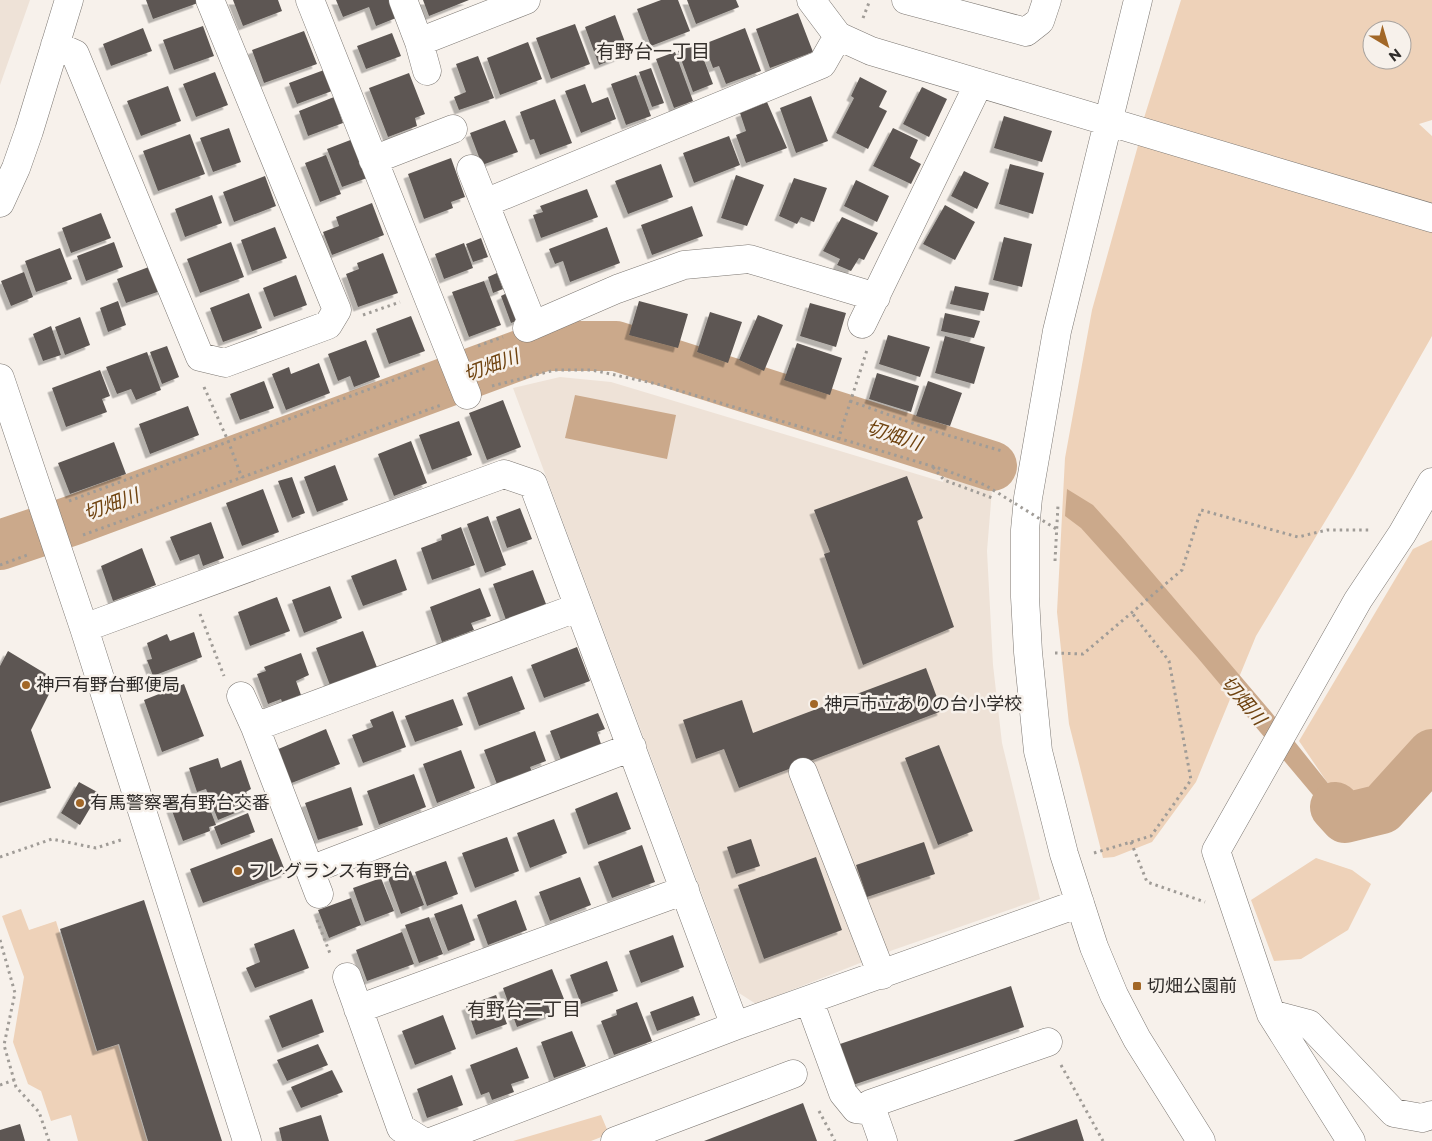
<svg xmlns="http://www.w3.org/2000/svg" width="1432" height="1141" font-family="Montserrat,'Noto Sans JP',sans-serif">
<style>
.built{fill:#eee2d7}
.green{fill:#eed2b9;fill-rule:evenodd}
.water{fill:#cba98b}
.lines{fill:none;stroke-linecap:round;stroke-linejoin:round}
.river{stroke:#cba98b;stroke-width:50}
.building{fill:#5d5753;filter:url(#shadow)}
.minor-casing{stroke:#7c7772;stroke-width:29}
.path{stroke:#a09c97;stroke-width:3;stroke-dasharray:2.5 4;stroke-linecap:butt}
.minor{stroke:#fff;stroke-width:28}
.path-bridge{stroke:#a09c97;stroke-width:3;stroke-dasharray:2.5 4;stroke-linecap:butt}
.poi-dot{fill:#a26727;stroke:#f7f1eb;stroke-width:2}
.labels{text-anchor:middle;stroke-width:5;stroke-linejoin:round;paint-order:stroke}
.poi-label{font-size:18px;fill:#2f2c2a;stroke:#f7f1eb;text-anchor:start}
.neighbourhood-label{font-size:19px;fill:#36312d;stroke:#f7f1eb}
.water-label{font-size:19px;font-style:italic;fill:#6f4310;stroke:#f7f1eb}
</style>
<defs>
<filter id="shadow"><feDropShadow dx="-4.5" dy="4.5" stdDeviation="0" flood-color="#0004"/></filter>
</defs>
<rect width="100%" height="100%" fill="#f7f1eb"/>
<!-- built -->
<path class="built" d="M0 0H30L0 85Z
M560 377 611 382 943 482 945 475 992 490 987 551 993 665 1002 743 1040 899 893 950 756 1004 739 993 513 388Z"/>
<!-- green -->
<path class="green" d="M1181 0H1432V120L1419 124 1432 136V204L1144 118ZM1372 30H1402V60H1372Z
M1139 142 1432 223V336L1353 475 1256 636 1196 782 1152 842 1114 857 1103 858 1069 724 1057 612 1065 458 1092 310Z
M1432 540V732L1374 795 1354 805 1327 782 1299 741 1413 549Z
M1316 858 1352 870 1371 884 1348 930 1301 959 1274 961 1251 900Z
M21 909 29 930 56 921 96 1051 118 1045 147 1141H78L71 1115 51 1121 41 1091 28 1084 13 1042 24 977 2 916Z
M601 1115 609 1134 591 1141H513Z"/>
<!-- water -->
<path class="water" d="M575 395 676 415 667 459 565 438Z
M1067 489 1093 505 1121 536 1271 712 1343 802 1352 807C1366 804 1375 800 1385 790L1400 802C1378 823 1354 835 1328 813L1197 657 1081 528 1065 516Z"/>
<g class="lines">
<!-- river -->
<path class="river" d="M0 545 74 520 544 346H616L992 466
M1335 807 1345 818 1382 809 1432 754"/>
</g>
<!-- building -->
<path class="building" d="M146 0H197L198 3 153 19Z
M233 0H278L282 11 243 26Z
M336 0H389L396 18 376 26 369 7 343 17Z
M423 0H469L429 16Z
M661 0H678L690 31 651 46 637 9Z
M687 0H736L739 7 696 24Z
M798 13 813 52 770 68 756 29Z
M615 15 629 53 599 65 585 27Z
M575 24 590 64 551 79 536 38Z
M203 26 214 56 174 70 163 40Z
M143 28 152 51 111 66 103 44Z
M745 28 761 71 726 84 719 66 713 68 704 44Z
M304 31 317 64 264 83 252 50Z
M392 33 401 56 366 69 357 46Z
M528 42 542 79 500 95 487 58Z
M698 44 713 84 693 92 678 51Z
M675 52 693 101 674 108 656 59Z
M478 56 494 98 459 110 454 97 466 92 456 64Z
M651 68 664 103 652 107 639 72Z
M324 70 332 91 297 104 289 83Z
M215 72 228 105 196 117 183 84Z
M409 73 425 114 415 118 417 126 388 137 369 88Z
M636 75 651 116 626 125 611 84Z
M860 77 887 91 879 107 887 111 868 149 836 133 854 98 851 96Z
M585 84 592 103 608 97 616 119 581 133 565 91Z
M168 86 181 121 141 136 127 101Z
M922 87 947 99 929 137 903 124Z
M811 96 828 141 796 153 780 108Z
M334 97 343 123 308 136 299 111Z
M555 99 572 143 540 155 534 139 530 140 520 112Z
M767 102 787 148 746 163 736 135 746 131 740 113Z
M1004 116 1052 131 1042 162 994 148Z
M505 120 518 152 482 165 470 133Z
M229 128 241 162 213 172 200 138Z
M893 128 918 140 910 158 921 164 911 184 873 166Z
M190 134 205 174 158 191 143 151Z
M729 136 740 165 694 183 683 153Z
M353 139 367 178 342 187 327 149Z
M326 155 341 194 320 202 305 163Z
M451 158 465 197 451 202 453 208 424 219 408 174Z
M661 164 673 197 628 214 615 181Z
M1010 164 1044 173 1033 214 999 204Z
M964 171 989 183 977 209 951 196Z
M736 175 764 185 747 226 721 218Z
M265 176 276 206 234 222 223 192Z
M794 178 827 188 814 222 801 217 797 224 779 216Z
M856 180 889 196 877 222 844 206Z
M587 189 598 217 541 238 533 215 543 212 540 206Z
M212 195 222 223 185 237 175 209Z
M372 203 384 235 332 255 323 232 339 226 336 217Z
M945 205 975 222 955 260 923 244Z
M692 206 703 236 652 255 641 225Z
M101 213 111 238 71 253 62 228Z
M842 217 878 233 864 260 859 258 851 271 837 265 840 259 823 251Z
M275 227 287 258 252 271 241 240Z
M607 227 620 263 570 282 563 261 555 264 549 249Z
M1004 237 1032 244 1022 287 993 280Z
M481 238 488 257 473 262 466 244Z
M114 242 123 267 86 281 77 256Z
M231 242 244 277 200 293 187 259Z
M464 243 473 268 444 279 435 254Z
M60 248 72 279 36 292 25 261Z
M383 253 398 293 358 307 346 274 359 269 357 263Z
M154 265 163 290 126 303 117 279Z
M24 272 33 297 11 306 1 281Z
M497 273 503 289 493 293 488 277Z
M296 275 307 305 274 317 263 288Z
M484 281 501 325 469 337 452 292Z
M955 286 989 293 984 311 950 304Z
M509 292 519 320 511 323 501 296Z
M249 293 262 328 223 342 210 308Z
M118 301 126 325 108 332 100 308Z
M639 301 688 314 678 348 629 335Z
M810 303 846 313 836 347 800 336Z
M710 312 742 322 728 363 697 352Z
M945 313 980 321 974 338 941 331Z
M758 315 783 325 764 371 739 360Z
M411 316 425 351 389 364 376 329Z
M80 317 90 345 65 355 55 327Z
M51 326 61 355 43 361 33 334Z
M888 335 930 347 920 377 879 364Z
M945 336 985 347 974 384 935 373Z
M366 340 380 377 354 387 350 376 338 381 328 354Z
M797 343 842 358 830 395 784 380Z
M167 346 179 377 162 384 150 352Z
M147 352 161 390 136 400 131 389 117 394 106 367Z
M319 363 330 393 286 410 272 374 289 367 291 374Z
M100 370 110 396 102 399 107 412 66 427 52 388Z
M877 373 919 386 911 412 869 399Z
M264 381 274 408 240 420 230 394Z
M928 381 962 393 950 426 916 416Z
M503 400 521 447 487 460 469 413Z
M188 406 199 435 150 454 139 424Z
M459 421 472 455 432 470 419 435Z
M411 441 427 483 394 496 378 454Z
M114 442 126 474 70 494 58 463Z
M335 465 348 500 317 512 304 477Z
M907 476 923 518 917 521 954 627 863 665 824 554 830 552 814 510Z
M292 477 305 513 292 518 278 481Z
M263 489 279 532 242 546 226 503Z
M520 508 532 539 507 548 496 517Z
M488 516 506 565 485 573 467 524Z
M211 522 224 558 203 566 199 554 180 561 170 537Z
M461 527 475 565 432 580 421 548 442 540 441 535Z
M142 548 156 585 113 601 101 566Z
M396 559 407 590 363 606 351 576Z
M533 570 546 604 506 620 493 584Z
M330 586 342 618 304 633 292 600Z
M480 588 491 616 471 623 474 630 442 642 430 607Z
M277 597 290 631 250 646 238 612Z
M363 631 378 670 331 688 316 648Z
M194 632 202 657 153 676 147 660 152 659 147 643 167 634 170 641Z
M577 647 590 681 544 698 531 665Z
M8 651 56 680 31 730 51 788 0 803V666Z
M301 653 309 675 296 681 301 695 282 702 281 699 268 704 257 674 266 671 264 667Z
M926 668 942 711 739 788 724 749 696 759 683 720 742 700 753 733Z
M512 676 525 709 479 726 467 693Z
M184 684 204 736 162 752 144 700Z
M453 699 463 725 415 742 405 716Z
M393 711 406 747 363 763 352 735 373 727 370 720Z
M598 713 605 729 597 732 601 744 561 760 550 731Z
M326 729 340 764 289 784 276 750Z
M535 731 546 761 530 767 533 775 498 787 484 750Z
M939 745 973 831 938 845 905 758Z
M461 750 475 788 437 803 423 764Z
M218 758 221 768 241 760 251 789 246 792 252 806 218 820 206 789 197 792 189 768Z
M414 774 426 807 379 825 367 791Z
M79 782 99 793 80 825 61 813Z
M351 787 363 825 318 840 305 803Z
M617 792 631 829 588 845 575 809Z
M205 796 216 825 209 827 210 831 183 841 171 808Z
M248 813 255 832 221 845 214 827Z
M554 819 567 853 530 868 517 833Z
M507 837 519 871 475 888 462 853Z
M272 838 286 873 203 903 190 869Z
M751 839 760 866 736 874 727 847Z
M924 842 935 874 867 897 856 865Z
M642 845 655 882 612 898 598 862Z
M816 857 842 930 764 959 738 885Z
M446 861 458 894 427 906 415 872Z
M410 869 424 905 401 914 388 878Z
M580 877 591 905 550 921 539 892Z
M381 878 394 911 365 922 353 888Z
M351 898 361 925 329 938 318 910Z
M144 900 222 1141H148L119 1044 97 1051 60 929Z
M516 900 527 930 488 945 477 915Z
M462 904 475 940 448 951 434 914Z
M429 917 443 954 419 963 405 925Z
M294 929 309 968 255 988 246 968 260 962 254 944Z
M402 932 414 964 367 981 356 950Z
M673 935 684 967 641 983 629 951Z
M607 961 618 991 581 1004 570 975Z
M552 969 564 999 548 1005 551 1014 517 1027 503 988Z
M1011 986 1024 1027 850 1086 837 1045Z
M496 995 507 1024 476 1035 466 1006Z
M693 996 700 1015 657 1031 650 1012Z
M312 999 324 1032 282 1048 269 1016Z
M637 1002 652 1041 614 1055 601 1021 617 1015 616 1010Z
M443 1015 456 1049 415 1065 402 1031Z
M572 1031 586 1066 554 1078 541 1042Z
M318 1044 328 1065 287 1081 277 1060Z
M517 1047 529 1078 511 1084 514 1092 492 1100 489 1092 481 1095 470 1065Z
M332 1070 343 1092 301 1108 291 1087Z
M452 1075 463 1105 427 1118 417 1089Z
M803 1103 817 1141H704Z
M321 1115 329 1141H282L279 1128Z
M1077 1119 1084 1141H1013Z
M20 1124 25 1141H0V1130Z"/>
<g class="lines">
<!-- minor casing -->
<g class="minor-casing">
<path id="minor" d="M310 0 467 395
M403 0 419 42 427 71
M811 0 838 36 871 51 1432 218
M906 0 1026 32 1040 21 1047 0
M1138 0 1057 331 1028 498 1025 530V597L1028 652 1038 751 1064 854 1094 947 1114 995 1137 1039 1201 1141
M419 42 526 0
M55 45 75 54 200 357 225 363 328 325 337 310 210 0
M373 160 453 129
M471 169 533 325
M0 203 16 168 29 131 69 0
M485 203 822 64 838 36
M862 324 979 83
M527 328 617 289 684 265 749 259 876 297
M0 378 84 628 247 1141
M84 628 504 474 533 484 735 1026
M241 696 255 727 319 894
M255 727 579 607
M803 772 882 975
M310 870 632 747
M347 977 401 1128 422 1141
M809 1000 843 1093 856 1109 873 1111
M358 1009 685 890
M1271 1014 1309 1024 1394 1113 1422 1118 1432 1115
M433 1141 735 1026 1080 903
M615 1141 793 1074
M883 1141 870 1104 1048 1042
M1351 1141 1271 1014 1216 851 1358 600 1402 534 1432 482"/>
</g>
<!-- path -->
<path class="path" d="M863 18 870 0
M363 315 400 302
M478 346 503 337
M492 386 555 370H592L657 384 945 470
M204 387 229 443 242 478
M850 401 940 433 1002 451
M838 440 867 350
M933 467 944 480 995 499
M69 501 426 368
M83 535 441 405
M1055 561 1058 505
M0 565 30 554
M200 614 224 676
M1055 653 1083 654 1182 570 1201 510 1298 537 1327 530H1372
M1131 842 1147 882 1205 902
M1094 853 1151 836 1191 780 1169 661 1132 613
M0 857 52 839 96 848 124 839
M317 920 331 956
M0 940 15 993 4 1045 16 1087 39 1112 49 1141
M1061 1065 1103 1141
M0 1085 14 1080
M819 1111 835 1141"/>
<!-- minor -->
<use href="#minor" class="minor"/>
<!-- path-bridge -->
<path class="path-bridge" d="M945 470 985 485 1058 530"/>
</g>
<!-- markers -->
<g class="poi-dot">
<circle cx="26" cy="685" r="5"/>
<circle cx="814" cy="704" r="5"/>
<circle cx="80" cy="803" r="5"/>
<circle cx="238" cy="871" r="5"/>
<rect x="1132" y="981" width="10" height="10" rx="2.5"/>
</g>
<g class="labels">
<!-- poi labels -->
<g class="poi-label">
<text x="36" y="691">神戸有野台郵便局</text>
<text x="824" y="710">神戸市立ありの台小学校</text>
<text x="90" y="809">有馬警察署有野台交番</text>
<text x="248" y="877">フレグランス有野台</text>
<text x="1147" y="992">切畑公園前</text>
</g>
<!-- neighbourhood labels -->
<g class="neighbourhood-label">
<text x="653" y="58">有野台一丁目</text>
<text x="524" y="1016">有野台二丁目</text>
</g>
<!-- water labels -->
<g class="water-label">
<text transform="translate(491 365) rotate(-20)" y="7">切畑川</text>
<text transform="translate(894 435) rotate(18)" y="7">切畑川</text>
<text transform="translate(111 504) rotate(-20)" y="7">切畑川</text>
<text transform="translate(1244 700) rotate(50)" y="7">切畑川</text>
</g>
</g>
<!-- north arrow -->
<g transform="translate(1387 45) rotate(142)"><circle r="24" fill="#f7f1eb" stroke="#a7a29e"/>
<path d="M0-4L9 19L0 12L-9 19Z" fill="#a26727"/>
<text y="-8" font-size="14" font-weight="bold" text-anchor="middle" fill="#2f2c2a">N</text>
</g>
</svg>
